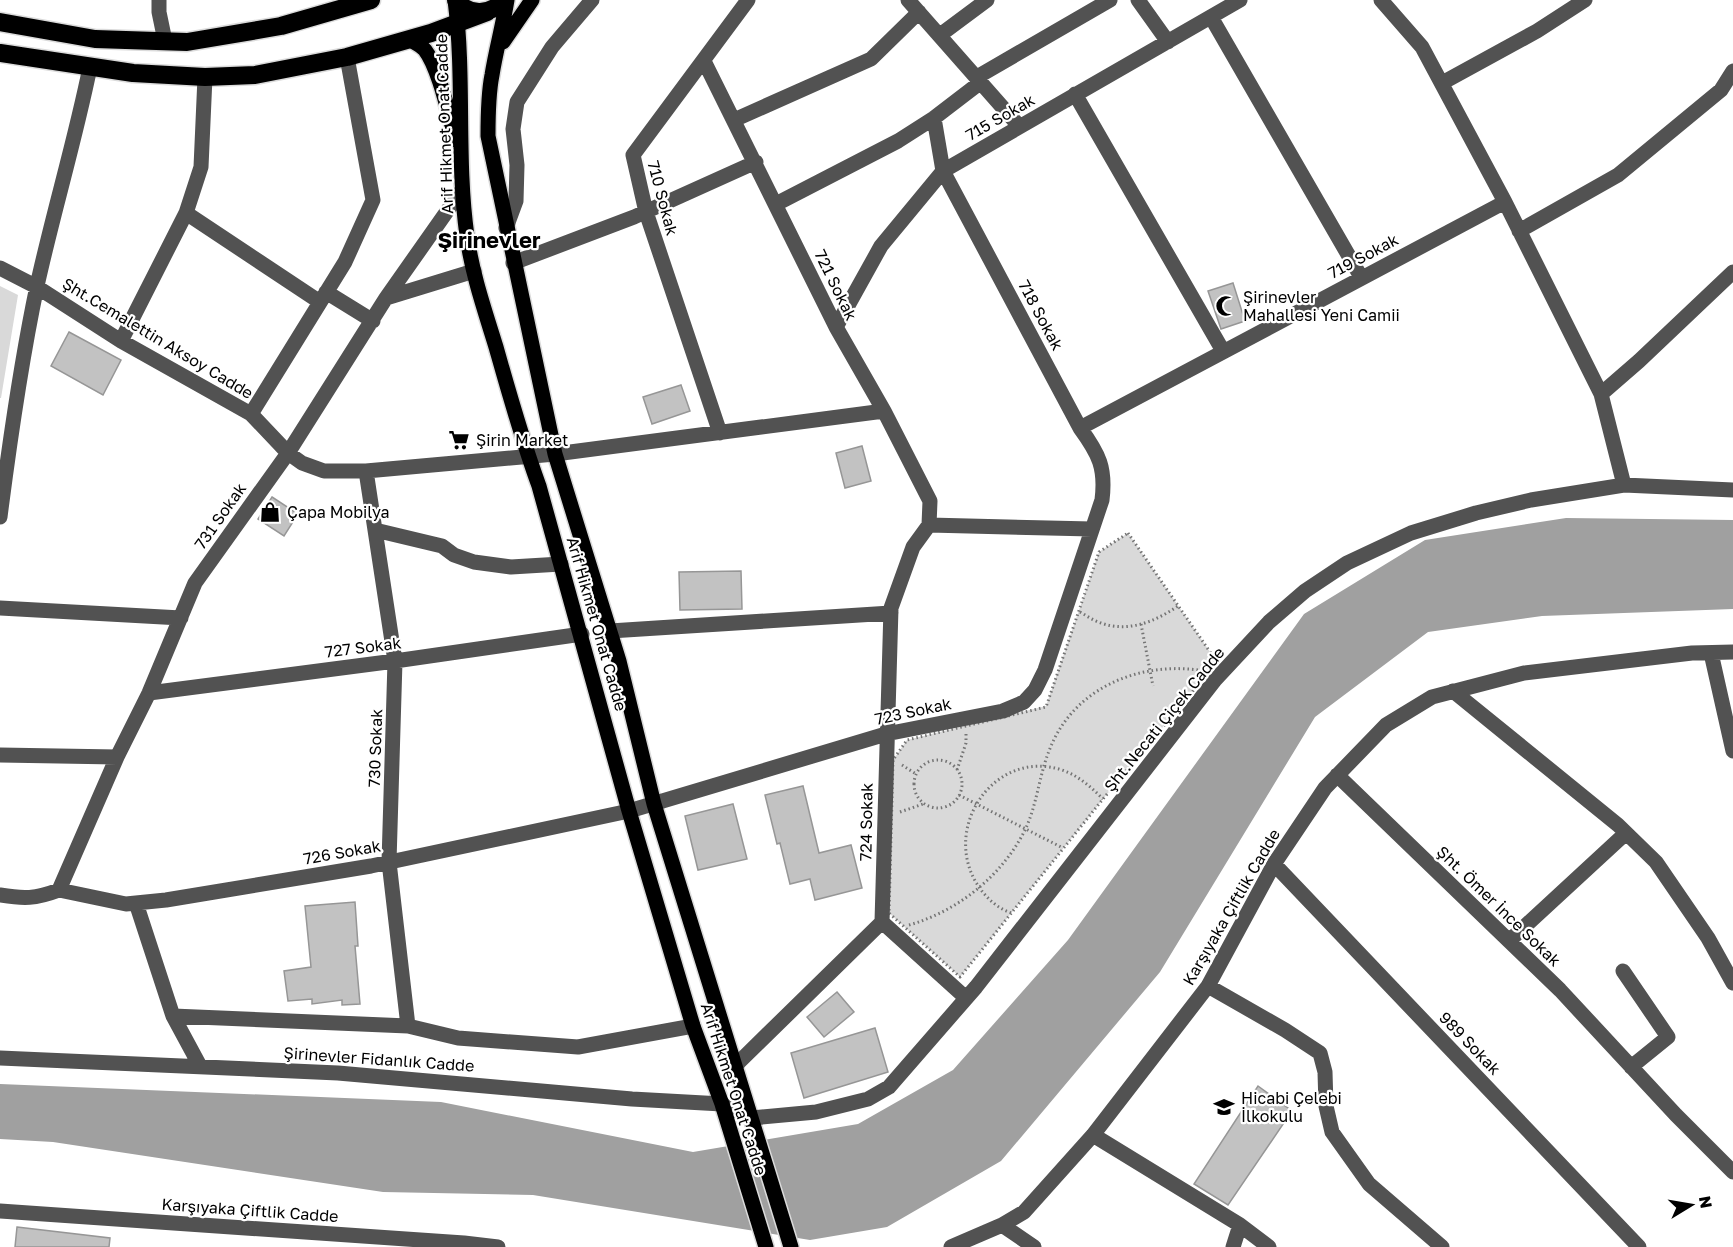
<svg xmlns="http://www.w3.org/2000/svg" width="1733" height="1247" font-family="'Golos Text',sans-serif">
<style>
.green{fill:#d9d9d9}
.water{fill:#a0a0a0}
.building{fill:#c2c2c2;stroke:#969696;stroke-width:1.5}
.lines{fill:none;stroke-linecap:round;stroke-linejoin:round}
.major-casing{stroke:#dbdbdb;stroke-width:18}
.highway-casing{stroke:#dbdbdb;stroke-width:21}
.path{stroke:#747474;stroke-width:3;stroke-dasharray:1.5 3;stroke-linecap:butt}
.minor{stroke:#525252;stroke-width:15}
.major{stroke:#000;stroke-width:15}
.highway{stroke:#000;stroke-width:18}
.labels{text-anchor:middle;stroke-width:4.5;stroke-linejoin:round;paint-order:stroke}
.street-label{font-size:16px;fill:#000;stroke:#fff}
.poi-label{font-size:16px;fill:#000;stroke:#fff;text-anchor:start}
.district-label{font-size:22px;font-weight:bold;fill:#000;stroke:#fff}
</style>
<rect width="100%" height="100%" fill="#fff"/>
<!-- green -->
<path class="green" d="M0 286 18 295 1 398H0Z
M1128 533 1217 662 1103 799 960 977 889 913 893 760 907 740 1046 706 1099 552Z"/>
<!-- water -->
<path class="water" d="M1566 518 1733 520V609L1542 616 1428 632 1315 717 1160 972 1001 1161 887 1227 810 1240 533 1195 383 1192 53 1142 0 1139V1084L441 1102 693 1152 858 1124 953 1070 1068 940 1304 614 1425 540Z"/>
<!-- building -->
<path class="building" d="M1233 283 1245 321 1221 329 1208 291Z
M69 332 121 360 103 395 51 366Z
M681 385 690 411 652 424 643 397Z
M862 446 871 481 845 488 836 453Z
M272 497 298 514 284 536 258 519Z
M741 571 742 609 680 610 679 572Z
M803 786 819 853 851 845 862 888 815 900 810 879 790 884 780 843 777 844 765 795Z
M733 804 747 859 698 870 685 816Z
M355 902 358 946H355L360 1004 342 1005V1000L312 1004V999L288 1001 284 971 311 967 305 906Z
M837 992 854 1012 824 1037 807 1017Z
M875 1028 888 1072 804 1098 791 1053Z
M1258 1086 1292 1111 1228 1205 1194 1184Z
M17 1227 110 1238 109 1247H15Z"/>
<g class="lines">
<!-- major casing -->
<g class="major-casing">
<path id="major" d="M455 0C465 79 456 158 467 236 472 274 485 311 496 347 509 393 522 440 539 486L629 811 693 1026 722 1104 766 1247
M507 0C503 25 496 50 492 75 488 95 488 116 488 136L555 454 619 661 654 804 791 1247
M409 39C414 42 422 46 425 50 439 68 449 116 456 140
M503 42 532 0"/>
</g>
<!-- highway casing -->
<g class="highway-casing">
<path id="highway" d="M456 0C469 17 491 15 504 0
M0 22 95 39 187 42 281 26 371 0
M0 53 133 73 205 77 255 75 347 57 431 33 487 12"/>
</g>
<!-- path -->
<path class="path" d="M1128 533 1217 662 1103 799 960 977 889 913 893 760 907 740 1046 707 1099 552Z
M1080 612C1087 616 1094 621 1101 623 1129 633 1156 621 1178 606
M1141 624 1153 686
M914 784a24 24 0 1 1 48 0a24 24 0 1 1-48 0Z
M902 765 916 774
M957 770 966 743V732
M959 795 1063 848
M900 812 923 804
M1011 913C997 908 985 897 977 884 941 826 996 748 1062 770 1079 776 1091 787 1103 799
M909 925C958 911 1002 876 1025 830 1037 805 1039 776 1049 751 1073 687 1141 660 1205 671"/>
<!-- minor -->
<path class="minor" d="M159 0V12L165 41
M908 0 1019 126
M1138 0 1168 42
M1381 0 1422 47 1505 202 1601 394 1624 485
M1211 17 1361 277
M940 35 987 0
M704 61 836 327 884 411 930 501 929 525
M977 77 1110 0
M1442 83 1537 31 1585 0
M1075 94 1223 351
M734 120 871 59 919 12
M776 204 898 141 934 118 981 82
M186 213 320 302
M506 228 516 201 517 165 513 129 517 102 552 47 592 0
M1519 231 1618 175 1721 90 1733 71
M513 263 634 217 756 162
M0 268 37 287 121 341 251 414 288 453 302 463 324 471H366L555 454 884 411
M326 292 373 321
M386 298 474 271
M836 327 881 246 943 171 1240 0
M121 341 186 213 201 167 205 77
M1601 394 1639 361 1733 272
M251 414 345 262 373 200 347 57
M1080 428 1505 202
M720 433 646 212 633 155 748 0
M366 471 395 661 389 862 408 1026
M0 517C10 439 21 362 37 286 53 213 75 141 90 67
M929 525 1092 529
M375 530 442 546 454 555 474 562 511 567 561 564
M0 608 181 618
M610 631 891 613
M1711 653 1733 751
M1453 691 1618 825 1656 862 1708 938 1733 983
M149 693 395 661 582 634
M0 755 117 757
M1337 775 1560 990 1676 1115 1733 1172
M1274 864 1639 1247
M59 890 126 904 166 900 371 866 629 811 886 734 1003 711 1024 702 1035 690 1045 670 1102 500C1106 468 1099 454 1080 428L943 171 934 118
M59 890 117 757 149 693 195 583 288 453 386 298 462 190
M0 895C24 899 35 899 59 890
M136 903 173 1016 200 1066
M882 922 966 998
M1509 941 1626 833
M1623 971 1668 1037 1631 1067
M1208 986 1285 1030 1320 1053 1325 1072 1326 1106 1332 1132 1369 1184 1442 1247
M173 1016 408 1026 458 1038 578 1047 693 1026
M0 1058 338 1073 632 1099 722 1104 752 1118 816 1112 868 1099 889 1087 976 987 1215 680 1269 622 1305 591 1347 563 1411 533 1476 513 1531 500 1624 485 1733 490
M735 1066 882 922 891 608 913 547 929 525
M1093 1135 1240 1225 1269 1247
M0 1211 464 1243 498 1247
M1002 1225 1034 1247
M951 1247 1002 1225 1024 1212 1093 1135 1208 986 1274 864 1325 788 1386 725 1432 697 1524 673 1692 653 1733 652
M1233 1247 1240 1225"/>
<!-- major -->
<use href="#major" class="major"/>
<!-- highway -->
<use href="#highway" class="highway"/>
</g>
<!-- icons -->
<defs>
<g id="mosque-bare" transform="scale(1.62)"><path d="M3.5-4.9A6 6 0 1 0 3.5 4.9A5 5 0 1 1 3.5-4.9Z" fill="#000" stroke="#fff" stroke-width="2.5" paint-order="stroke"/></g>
<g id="supermarket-bare" transform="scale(1.62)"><path d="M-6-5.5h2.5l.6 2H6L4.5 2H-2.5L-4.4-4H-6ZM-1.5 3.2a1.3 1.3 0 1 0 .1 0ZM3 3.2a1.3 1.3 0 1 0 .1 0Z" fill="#000" stroke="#fff" stroke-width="2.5" paint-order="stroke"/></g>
<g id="shop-bare" transform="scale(1.62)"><path d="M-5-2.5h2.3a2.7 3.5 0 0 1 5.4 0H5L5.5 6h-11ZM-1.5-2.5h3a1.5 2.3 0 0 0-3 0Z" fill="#000" stroke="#fff" stroke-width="2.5" paint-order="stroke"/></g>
<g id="school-bare" transform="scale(1.62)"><path d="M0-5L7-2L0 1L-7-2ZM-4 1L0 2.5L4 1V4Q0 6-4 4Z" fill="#000" stroke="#fff" stroke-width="2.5" paint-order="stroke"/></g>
</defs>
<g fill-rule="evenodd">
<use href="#mosque-bare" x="1226" y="306"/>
<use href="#supermarket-bare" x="459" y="440"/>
<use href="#shop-bare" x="270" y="512"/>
<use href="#school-bare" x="1224" y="1107"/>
</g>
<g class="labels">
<!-- street labels -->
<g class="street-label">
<text transform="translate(1000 117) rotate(-30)" y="6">715 Sokak</text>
<text transform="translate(444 124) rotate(-92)" y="6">Arif Hikmet Onat Cadde</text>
<text transform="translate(663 198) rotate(75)" y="6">710 Sokak</text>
<text transform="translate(1363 256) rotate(-28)" y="6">719 Sokak</text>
<text transform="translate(836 285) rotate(64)" y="6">721 Sokak</text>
<text transform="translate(1041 315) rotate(62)" y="6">718 Sokak</text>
<text transform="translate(158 338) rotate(31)" y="6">Şht.Cemalettin Aksoy Cadde</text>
<text transform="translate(220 516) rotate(-55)" y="6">731 Sokak</text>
<text transform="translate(597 624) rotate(74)" y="6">Arif Hikmet Onat Cadde</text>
<text transform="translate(363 647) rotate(-7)" y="6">727 Sokak</text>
<text transform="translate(913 711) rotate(-12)" y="6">723 Sokak</text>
<text transform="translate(1164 719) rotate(-51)" y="6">Şht.Necati Çiçek Cadde</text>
<text transform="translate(375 748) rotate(-88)" y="6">730 Sokak</text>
<text transform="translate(866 822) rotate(-89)" y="6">724 Sokak</text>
<text transform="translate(342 852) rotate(-10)" y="6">726 Sokak</text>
<text transform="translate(1499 906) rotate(44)" y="6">Şht. Ömer İnce Sokak</text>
<text transform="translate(1231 907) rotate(-60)" y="6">Karşıyaka Çiftlik Cadde</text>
<text transform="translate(1470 1043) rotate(46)" y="6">989 Sokak</text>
<text transform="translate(379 1059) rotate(4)" y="6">Şirinevler Fidanlık Cadde</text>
<text transform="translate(734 1089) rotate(72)" y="6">Arif Hikmet Onat Cadde</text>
<text transform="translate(250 1210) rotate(4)" y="6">Karşıyaka Çiftlik Cadde</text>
</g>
<!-- poi labels -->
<g class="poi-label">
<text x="1243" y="303">Şirinevler<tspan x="1243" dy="18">Mahallesi Yeni Camii</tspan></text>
<text x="476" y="446">Şirin Market</text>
<text x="287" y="518">Çapa Mobilya</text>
<text x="1241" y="1104">Hicabi Çelebi<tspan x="1241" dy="18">İlkokulu</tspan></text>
</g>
<!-- district labels -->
<g class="district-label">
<text x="489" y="248">Şirinevler</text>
</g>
</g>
<!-- north arrow -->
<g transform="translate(1691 1205) rotate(79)" stroke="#ffffff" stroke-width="4.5" paint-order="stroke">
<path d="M0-4.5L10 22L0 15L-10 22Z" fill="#000000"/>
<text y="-9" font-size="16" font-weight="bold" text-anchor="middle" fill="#000000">N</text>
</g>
</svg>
